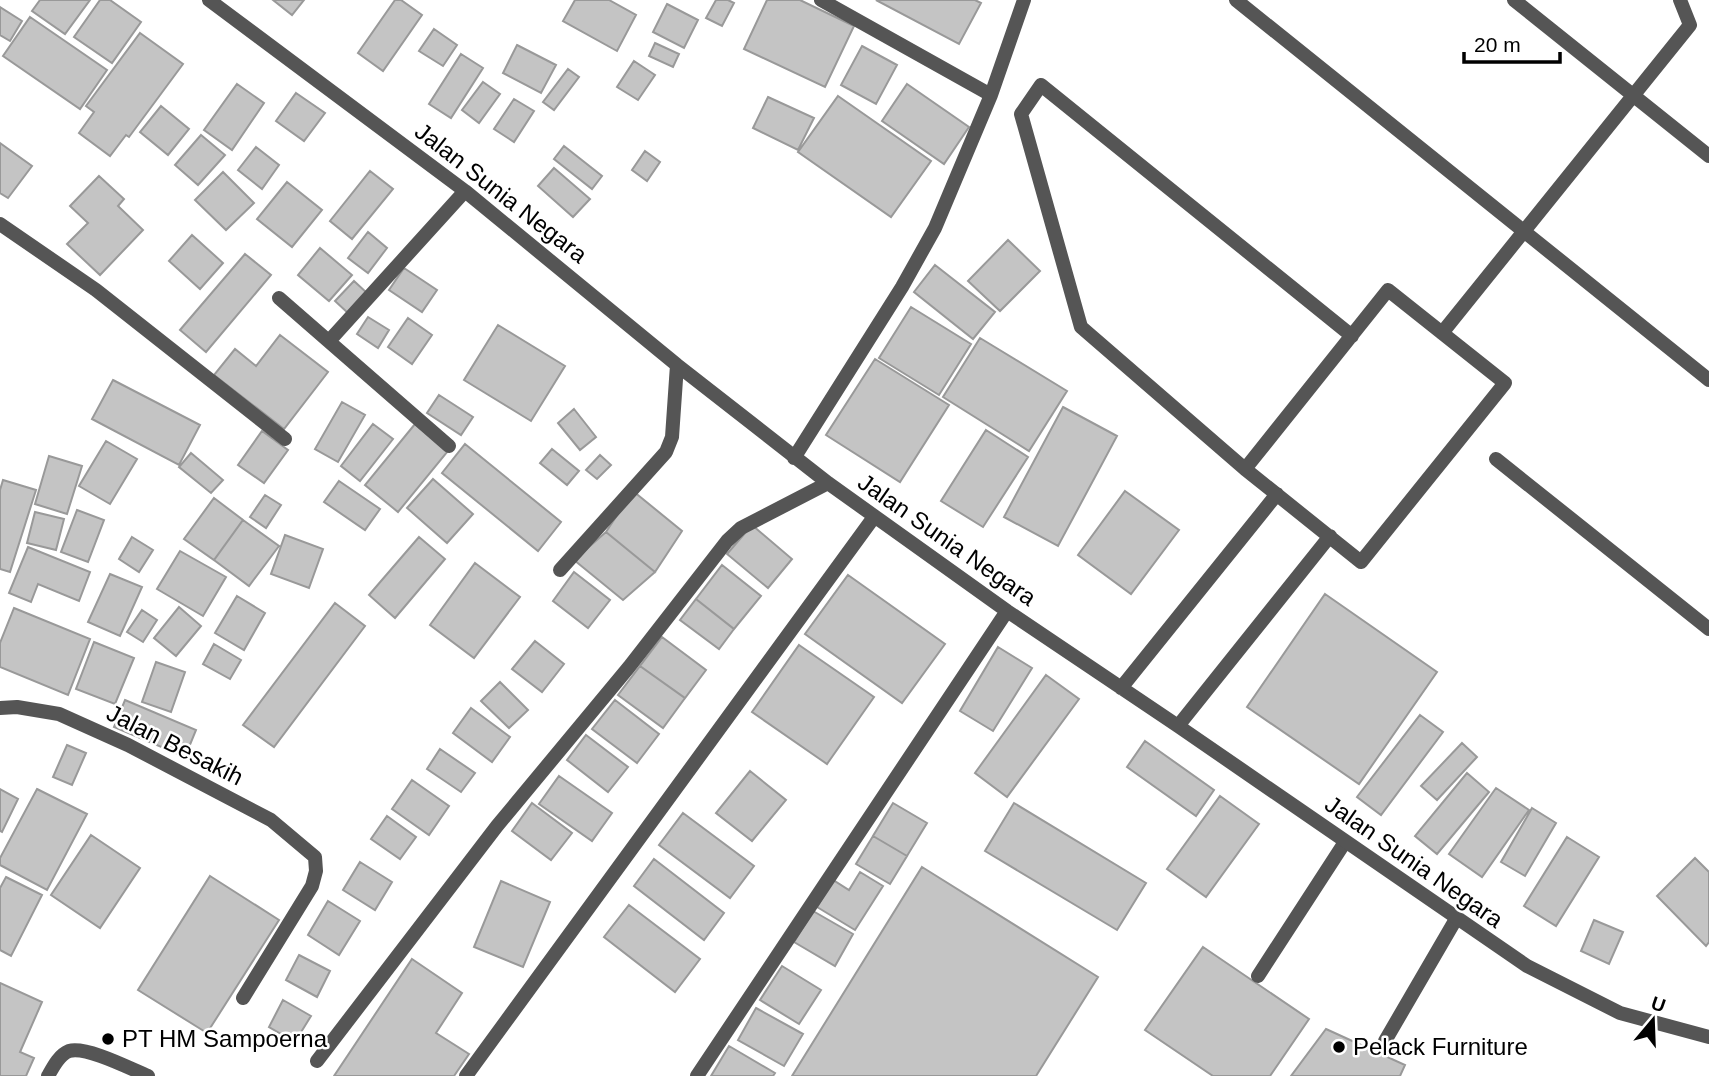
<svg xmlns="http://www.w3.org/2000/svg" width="1709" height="1076" font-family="Helvetica,sans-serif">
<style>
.building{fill:#c4c4c4;stroke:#999;stroke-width:2}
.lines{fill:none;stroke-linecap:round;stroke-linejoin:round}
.lane{stroke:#555;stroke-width:14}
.street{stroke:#555;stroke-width:14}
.poi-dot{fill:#000;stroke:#fff;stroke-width:2.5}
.labels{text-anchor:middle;stroke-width:5;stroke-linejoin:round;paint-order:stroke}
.street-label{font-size:24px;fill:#000;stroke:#fff}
.poi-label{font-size:24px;fill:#000;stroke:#fff;text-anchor:start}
</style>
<rect width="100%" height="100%" fill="#fff"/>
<!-- building -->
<path class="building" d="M40 0H90L65 34 32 11Z
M100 0H110L141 22 112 63 74 37Z
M273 0H304L292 15Z
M395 0H401L422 15 383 71 358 53Z
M575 0H609L636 15 617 51 563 21Z
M716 0H728L734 3 722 26 706 18Z
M767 0H800L854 26 825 87 744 49Z
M876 0H975L981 3 959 44Z
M667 4 698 20 684 48 653 32Z
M0 7 22 21 10 41 0 35Z
M30 17 107 70 80 109 3 56Z
M434 29 457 45 443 66 419 51Z
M140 33 183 64 129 137 126 135 110 156 79 133 94 112 86 106Z
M655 43 679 54 673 67 649 56Z
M517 45 556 65 541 93 503 73Z
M862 46 897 65 876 104 841 85Z
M461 54 483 68 451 118 429 104Z
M634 61 655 75 638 100 617 87Z
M568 69 579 77 554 110 543 102Z
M483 82 500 94 479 123 462 110Z
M237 84 264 103 232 150 204 130Z
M907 84 969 127 944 164 882 121Z
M296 93 325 113 304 141 276 121Z
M838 96 931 161 891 217 798 152Z
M768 97 814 118 798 150 753 128Z
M514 99 534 111 514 142 494 129Z
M161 106 189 129 168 155 140 132Z
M201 135 225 155 198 185 175 165Z
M0 143 32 166 8 198 0 193Z
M564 146 602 176 592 189 554 159Z
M256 147 279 165 262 189 238 170Z
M645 151 660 162 647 181 632 170Z
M554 168 590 199 573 217 538 186Z
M370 171 393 189 352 239 330 221Z
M223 172 254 203 226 230 195 200Z
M99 176 124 199 118 206 143 230 100 275 67 244 88 223 70 206Z
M287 182 322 210 292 247 257 219Z
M368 232 387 248 368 273 348 258Z
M192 235 223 263 200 289 169 261Z
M1008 240 1040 271 1000 311 968 281Z
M320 248 352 275 329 301 298 275Z
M245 254 271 275 206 352 180 330Z
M935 265 995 312 973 339 914 292Z
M404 268 437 290 422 312 389 290Z
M354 281 367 293 348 313 335 301Z
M911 307 971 344 939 395 879 358Z
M368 317 389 330 378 348 357 334Z
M408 318 432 335 412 364 388 347Z
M498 325 565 366 531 421 464 380Z
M280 335 328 372 284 429 214 375 235 349 256 366Z
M980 338 1067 391 1029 451 943 397Z
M875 359 949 405 900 482 826 435Z
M113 380 200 425 179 465 92 419Z
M439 395 473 417 461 435 427 413Z
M342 402 365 415 338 462 315 449Z
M1063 407 1117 436 1058 546 1004 517Z
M574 409 596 437 580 450 558 423Z
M373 424 393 439 360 481 341 466Z
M415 424 448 451 398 512 365 485Z
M986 430 1028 457 983 527 941 501Z
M262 431 288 450 264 483 238 465Z
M106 441 137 459 110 504 79 486Z
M465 444 561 522 538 551 442 473Z
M552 449 579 471 567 485 540 463Z
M191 453 223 480 211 493 179 467Z
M600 455 611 465 597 479 586 470Z
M49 456 82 466 67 514 35 504Z
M433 479 473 514 447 543 407 508Z
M3 480 36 490 10 572 0 569V490Z
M339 481 380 509 365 530 324 502Z
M633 491 682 531 655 572 606 532Z
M1125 491 1179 530 1131 594 1078 555Z
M265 495 281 505 266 528 250 517Z
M214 498 243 520 214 560 184 539Z
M77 510 104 520 88 562 61 552Z
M35 512 64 519 56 550 27 543Z
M243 520 279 546 249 586 214 560Z
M752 525 792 559 768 588 727 554Z
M606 532 655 572 623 600 574 560Z
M285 535 323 549 309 588 271 574Z
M132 537 153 550 139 572 119 559Z
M419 537 445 559 395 618 369 595Z
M28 547 90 572 79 601 38 584 31 602 9 593Z
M180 551 226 577 203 616 157 589Z
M475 563 520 597 474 658 430 625Z
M722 565 761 596 734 629 696 599Z
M574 572 610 600 588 628 553 601Z
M110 574 142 587 120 636 88 622Z
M848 575 945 644 902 703 805 634Z
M1325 594 1437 672 1359 784 1247 707Z
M237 596 265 613 244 650 215 633Z
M696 599 734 629 719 649 680 620Z
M335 603 365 626 274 747 243 725Z
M179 607 201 626 176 656 154 638Z
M14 608 90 639 68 695 0 667V643Z
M142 610 157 620 143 642 127 632Z
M662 637 706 670 685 698 640 666Z
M535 641 564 664 542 692 512 669Z
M94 642 134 658 115 704 76 689Z
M214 644 241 660 230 679 203 664Z
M799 645 874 697 827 764 752 712Z
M998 647 1032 668 993 731 960 711Z
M156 662 185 672 171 712 142 702Z
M640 666 685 698 663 728 618 695Z
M1046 675 1079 699 1007 797 975 773Z
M500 682 528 710 509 728 481 701Z
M125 700 196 730 185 757 114 727Z
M615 700 659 734 637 763 592 729Z
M471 708 510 737 492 762 453 733Z
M1420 715 1443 732 1381 815 1357 797Z
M586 735 628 767 608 792 567 760Z
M1145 741 1214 790 1196 816 1127 767Z
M1462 743 1477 757 1437 800 1421 786Z
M67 745 86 753 72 785 53 777Z
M440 749 475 773 461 792 427 769Z
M750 771 786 800 752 841 716 813Z
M1467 773 1489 792 1437 854 1415 836Z
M559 776 612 813 592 841 539 804Z
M412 780 449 806 429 835 392 809Z
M1496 788 1529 810 1482 877 1449 854Z
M0 789 18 799 2 832 0 831Z
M37 789 87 814 47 890 0 865V858Z
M1220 796 1259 824 1206 897 1167 869Z
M532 803 572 833 551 860 512 831Z
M893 803 927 823 907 856 873 836Z
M1014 803 1146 883 1117 930 985 851Z
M1532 808 1556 823 1525 876 1501 862Z
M683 813 754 866 730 898 659 845Z
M387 816 416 837 400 859 371 839Z
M91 835 140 868 100 928 51 895Z
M873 836 907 856 890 884 856 864Z
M1567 837 1599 857 1556 926 1524 906Z
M1695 858 1709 872V942L1706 946 1657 896Z
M654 859 724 913 704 940 634 886Z
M360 862 392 882 375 910 343 890Z
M922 867 1098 977 1036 1076H792Z
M860 872 883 886 855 930 817 907 833 880 849 890Z
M210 876 279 920 207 1033 138 990Z
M6 877 42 895 11 956 0 950V888Z
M501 881 550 902 523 967 474 947Z
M328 901 360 921 339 955 308 935Z
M629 905 700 959 675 992 604 937Z
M813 911 853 934 835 966 794 942Z
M1594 920 1623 932 1609 964 1581 951Z
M1203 947 1309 1019 1270 1076H1213L1145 1030Z
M299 955 330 971 317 997 286 980Z
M412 959 462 993 436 1033 469 1054 454 1076H334Z
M782 966 821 990 799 1024 760 1000Z
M0 983 42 1002 20 1052 34 1058 26 1076H0Z
M283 1000 311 1016 295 1042 269 1027Z
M756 1008 803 1034 784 1066 738 1040Z
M1326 1029 1405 1065 1400 1076H1291Z
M729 1046 775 1073 773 1076H711Z"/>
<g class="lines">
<!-- lane -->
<path class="lane" d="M1258 976 1345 842
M1385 1041 1456 919
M48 1076C53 1067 59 1055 69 1051 87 1046 131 1069 148 1076"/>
<!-- street -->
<path class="street" d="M209 0 465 191 677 365 828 483 1007 611 1178 726 1527 966 1620 1013 1709 1037
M821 0 991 95
M1236 0 1709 380
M1514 0 1709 156
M0 224 96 290 285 439
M279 298 449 446
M1442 333 1690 25 1680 0
M330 340 465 191
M794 458 902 287 935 228 991 95 1024 0
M1496 459 1709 629
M1245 469 1388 290 1505 383 1361 562 1245 469 1081 327 1021 114 1041 85 1352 336
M560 570 666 452 672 437 677 365
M1121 688 1277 494
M0 708 17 707 59 714 128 745 271 820 315 857 316 871 312 886 243 998
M1178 726 1330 536
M317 1061 497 826 629 667 727 541 741 528 828 483
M466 1076 874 517
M697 1076 1007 611"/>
</g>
<!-- markers -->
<g class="poi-dot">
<circle cx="108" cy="1039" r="7"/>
<circle cx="1339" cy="1047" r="7"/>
</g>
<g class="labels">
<!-- street labels -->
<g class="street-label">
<text transform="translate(501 193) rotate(38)" y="8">Jalan Sunia Negara</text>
<text transform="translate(947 540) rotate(35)" y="8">Jalan Sunia Negara</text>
<text transform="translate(175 745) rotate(27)" y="8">Jalan Besakih</text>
<text transform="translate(1414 862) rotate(35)" y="8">Jalan Sunia Negara</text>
</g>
<!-- poi labels -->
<g class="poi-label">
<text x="122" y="1047">PT HM Sampoerna</text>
<text x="1353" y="1055">Pelack Furniture</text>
</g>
</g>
<!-- north arrow -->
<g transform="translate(1653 1020) rotate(19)" stroke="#ffffff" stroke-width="5" paint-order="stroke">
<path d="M0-5L12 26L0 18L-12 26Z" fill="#000000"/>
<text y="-10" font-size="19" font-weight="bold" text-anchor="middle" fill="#000000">U</text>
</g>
<!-- scale -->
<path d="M1464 52v10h96v-10" fill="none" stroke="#000000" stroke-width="3.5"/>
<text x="1474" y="52" font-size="21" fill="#000000" stroke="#ffffff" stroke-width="5" paint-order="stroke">20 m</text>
</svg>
